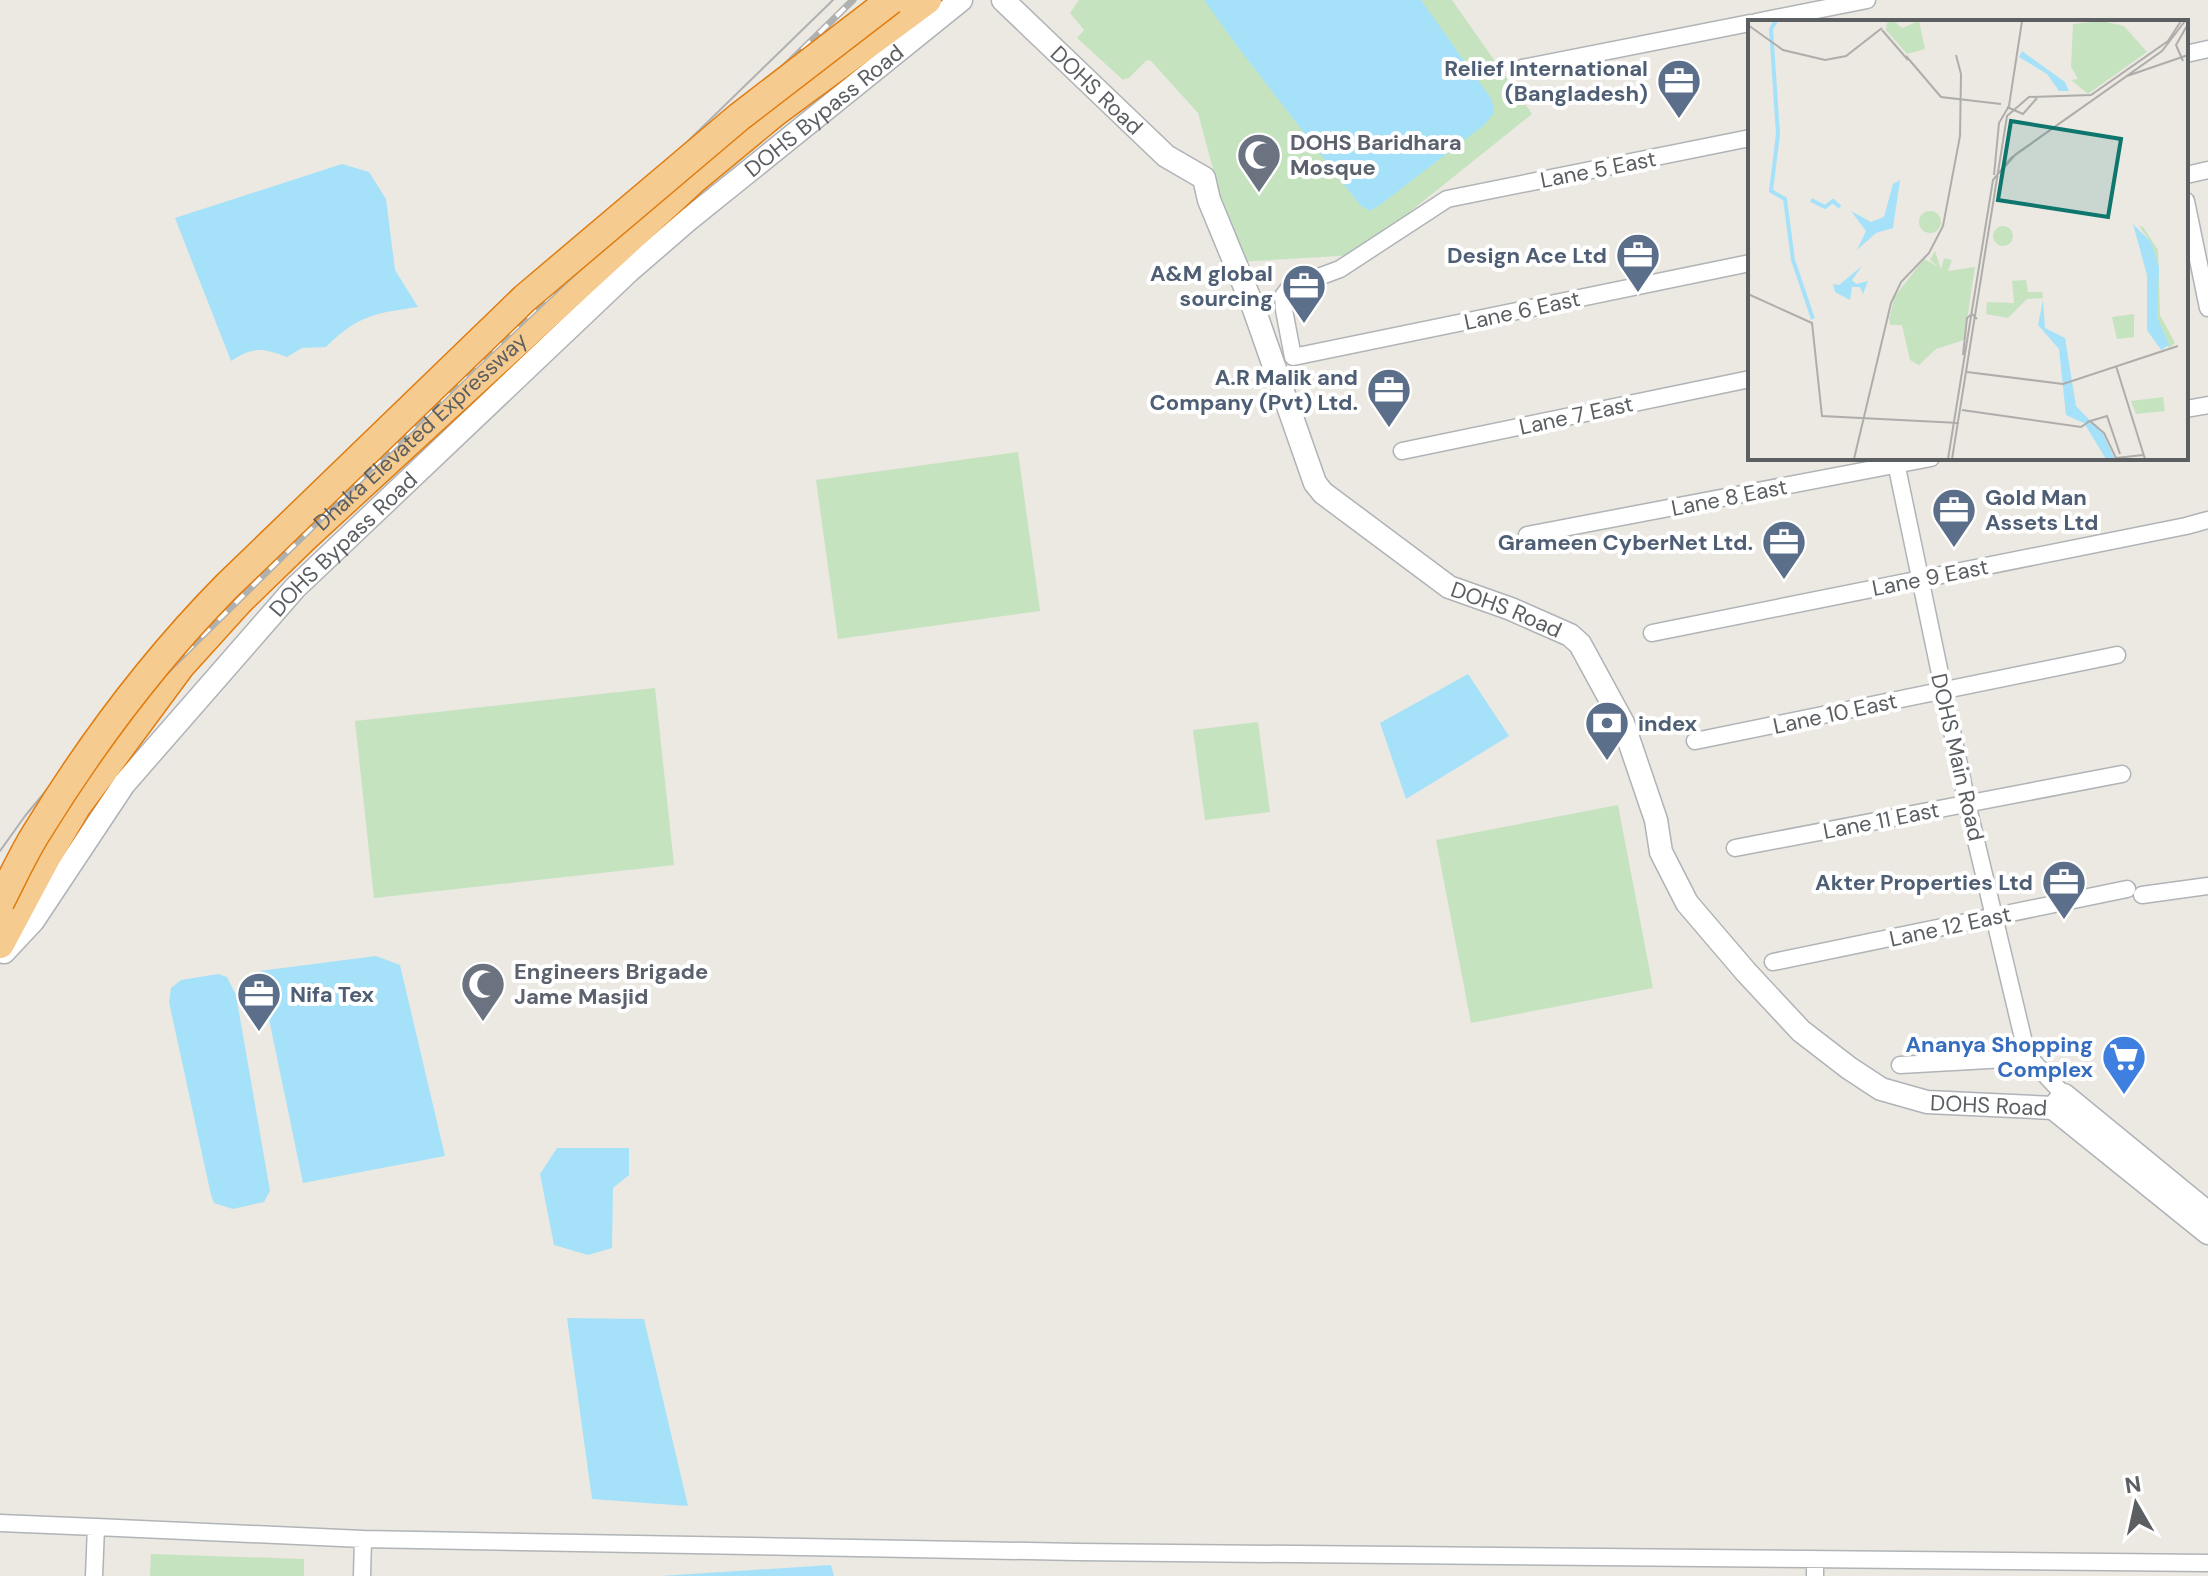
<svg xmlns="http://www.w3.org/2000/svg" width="2208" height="1576" font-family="'DM Sans',sans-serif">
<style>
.green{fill:#c6e3c0}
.water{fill:#a5e2f9}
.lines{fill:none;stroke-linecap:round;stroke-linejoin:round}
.street-casing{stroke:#b0b4b7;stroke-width:19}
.secondary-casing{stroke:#afb3b7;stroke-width:25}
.highway-casing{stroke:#e07c0e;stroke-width:31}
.street{stroke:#fff;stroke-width:16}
.secondary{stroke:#fff;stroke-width:22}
.highway{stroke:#f6cb90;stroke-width:28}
.tram{stroke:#afb0b0;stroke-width:2}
.rail-casing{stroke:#afb0b0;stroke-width:7}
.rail{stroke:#fff;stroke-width:4;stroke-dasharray:12;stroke-linecap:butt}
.highway-bridge-casing{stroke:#e07c0e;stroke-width:31;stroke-linecap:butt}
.highway-bridge{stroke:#f6cb90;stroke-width:28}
.labels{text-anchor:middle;stroke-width:8;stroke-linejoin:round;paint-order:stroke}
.service-label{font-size:22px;font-weight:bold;fill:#4e5e75;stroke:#fff;text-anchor:end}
.street-label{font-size:22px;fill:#5b5f62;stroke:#fff}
.worship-label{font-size:22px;font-weight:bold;fill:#5b616d;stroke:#fff;text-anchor:start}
.shop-label{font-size:22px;font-weight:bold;fill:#366cbe;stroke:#fff;text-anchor:end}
.inset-river{fill:none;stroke:#a5e2f9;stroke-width:4}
.inset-road{fill:none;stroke:#aeadab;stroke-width:2}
.view{fill:#0f766e;fill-opacity:0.15;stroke:#0f766e;stroke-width:4}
.inset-edge{fill:none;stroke:#5b5f62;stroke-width:4}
</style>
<rect width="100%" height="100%" fill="#ece8e2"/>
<!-- green -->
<path class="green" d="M1079 0H1452L1532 114 1356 255 1238 262 1198 113 1151 61 1147 60 1128 79 1126 78 1123 80 1077 38 1084 30 1070 13Z
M1018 452 1040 611 838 639 816 480Z
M655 688 674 865 374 898 355 721Z
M1258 722 1270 812 1205 820 1193 730Z
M1618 805 1653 988 1471 1023 1436 840Z
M151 1554 304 1559V1576H150Z"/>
<!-- water -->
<path class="water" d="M1204 0H1421L1492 100 1494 113 1484 125 1380 205 1370 211 1360 205 1237 46Z
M342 164 369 172 386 199 395 270 418 307C376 313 358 315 326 347L302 348 287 357C263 348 253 346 231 361L175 218Z
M1468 674 1509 736 1406 799 1380 723Z
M376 956 400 965 445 1156 303 1183 259 971Z
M218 974 227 977 236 995 270 1191 264 1202 233 1209 214 1203 211 1195 169 1002 171 988 181 980Z
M557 1148H629V1175L613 1188 612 1248 588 1255 554 1245 540 1174Z
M567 1318 644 1319 688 1506 592 1499Z
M831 1565 834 1576H661Z"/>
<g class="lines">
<!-- street casing -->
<g class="street-casing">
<path id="street" d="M1756 22 1867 0
M2186 54 2208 49
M1522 68 1750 23
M1750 138 1447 199 1340 269 1289 288 1283 296 1284 310 1293 357 1750 263
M2186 175 2208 170
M2186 201 2208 308
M2186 409 2208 405
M1402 451 1750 379
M1895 458 1967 803 2027 1055
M1527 535 1931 458
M1652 633 2186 526 2208 520
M1695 741 2117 655
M1735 848 2122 774
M2142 895 2208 886
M1773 962 2127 889
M2027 1055 2064 1095
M1900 1065 2006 1059 2027 1055
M0 1523 96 1527
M363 1539 1078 1552 2208 1563
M94 1576 96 1527 363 1539 362 1576
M1815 1576V1559"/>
</g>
<!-- secondary casing -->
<g class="secondary-casing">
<g id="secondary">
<path id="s1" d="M1003 0 1166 156 1204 178 1209 200 1254 309 1315 483 1323 493 1449 587 1511 609 1570 635 1580 644 1623 723 1656 820 1661 852 1687 903 1746 972 1801 1031 1849 1068 1881 1089 1927 1102 2053 1108"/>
<path id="s2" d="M4 952 33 921 124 784 295 588 629 271 688 220 961 0"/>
<path d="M2053 1108 2064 1095 2208 1213"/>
<path d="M2053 1108 2208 1233"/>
</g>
</g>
<!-- highway casing -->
<g class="highway-casing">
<g id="highway">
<path id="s3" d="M0 944 47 856 76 807 181 665 239 601 305 537 694 179 775 112 927 0"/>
</g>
</g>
<!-- street -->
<use href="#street" class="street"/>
<!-- secondary -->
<use href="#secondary" class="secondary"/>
<!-- highway -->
<use href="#highway" class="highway"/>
<!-- tram -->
<path class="tram" d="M0 851 25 816 114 709 467 354 574 252 833 0"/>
<!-- rail casing -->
<g class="rail-casing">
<path id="rail" d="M0 874 33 823 117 720 477 364 584 263 853 0"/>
</g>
<!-- rail -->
<use href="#rail" class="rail"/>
<!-- highway-bridge casing -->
<g class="highway-bridge-casing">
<path id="highway-bridge" d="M0 902C12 879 23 854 37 832 91 744 155 659 227 586L525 298 739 117 891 0"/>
</g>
<!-- highway-bridge -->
<use href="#highway-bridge" class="highway-bridge"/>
</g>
<!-- icons -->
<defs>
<g id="office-pin" transform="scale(2.3)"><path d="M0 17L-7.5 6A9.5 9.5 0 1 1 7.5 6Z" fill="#5c6f8a" stroke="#fff"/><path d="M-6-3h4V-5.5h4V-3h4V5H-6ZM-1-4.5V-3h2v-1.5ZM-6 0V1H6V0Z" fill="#fff"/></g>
<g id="mosque-pin" transform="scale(2.3)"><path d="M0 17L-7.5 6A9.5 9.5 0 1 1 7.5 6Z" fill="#6b7280" stroke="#fff"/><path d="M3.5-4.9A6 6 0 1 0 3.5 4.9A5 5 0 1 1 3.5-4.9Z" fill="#fff"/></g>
<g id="bank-pin" transform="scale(2.3)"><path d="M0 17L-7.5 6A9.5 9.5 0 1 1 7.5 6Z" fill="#5c6f8a" stroke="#fff"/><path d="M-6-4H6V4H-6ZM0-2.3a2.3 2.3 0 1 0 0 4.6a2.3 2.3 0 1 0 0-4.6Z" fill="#fff"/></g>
<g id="supermarket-pin" transform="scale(2.3)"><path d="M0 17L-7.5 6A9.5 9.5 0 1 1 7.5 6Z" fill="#3f7fe0" stroke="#fff"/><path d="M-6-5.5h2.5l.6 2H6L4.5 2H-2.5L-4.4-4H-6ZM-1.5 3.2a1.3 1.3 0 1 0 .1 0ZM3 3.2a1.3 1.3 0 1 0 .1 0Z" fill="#fff"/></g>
</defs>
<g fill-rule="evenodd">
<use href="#office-pin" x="1679" y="81"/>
<use href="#mosque-pin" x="1259" y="155"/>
<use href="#office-pin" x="1638" y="255"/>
<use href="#office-pin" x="1304" y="286"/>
<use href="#office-pin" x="1389" y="390"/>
<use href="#office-pin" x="1954" y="510"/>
<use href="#office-pin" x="1784" y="542"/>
<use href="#bank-pin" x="1607" y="723"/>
<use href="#office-pin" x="2064" y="882"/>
<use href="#mosque-pin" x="483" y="984"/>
<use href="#office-pin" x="259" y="994"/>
<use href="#supermarket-pin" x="2124" y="1057"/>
</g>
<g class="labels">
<!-- service labels -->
<g class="service-label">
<text x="1648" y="76">Relief International<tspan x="1648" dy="25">(Bangladesh)</tspan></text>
<text x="1607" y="263">Design Ace Ltd</text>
<text x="1273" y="281">A&amp;M global<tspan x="1273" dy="25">sourcing</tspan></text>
<text x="1358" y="385">A.R Malik and<tspan x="1358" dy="25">Company (Pvt) Ltd.</tspan></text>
<text x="1985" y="505" text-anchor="start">Gold Man<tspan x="1985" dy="25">Assets Ltd</tspan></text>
<text x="1753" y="550">Grameen CyberNet Ltd.</text>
<text x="1638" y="731" text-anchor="start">index</text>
<text x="2033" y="890">Akter Properties Ltd</text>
<text x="290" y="1002" text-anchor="start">Nifa Tex</text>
</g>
<!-- street labels -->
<g class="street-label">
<text dy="8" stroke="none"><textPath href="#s1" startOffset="130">DOHS Road</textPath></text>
<text dy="8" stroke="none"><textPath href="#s2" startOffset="1180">DOHS Bypass Road</textPath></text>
<text transform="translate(1598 169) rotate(-11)" y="8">Lane 5 East</text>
<text transform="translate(1522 310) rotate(-12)" y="8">Lane 6 East</text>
<text transform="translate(1576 415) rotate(-12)" y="8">Lane 7 East</text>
<text dy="8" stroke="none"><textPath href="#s3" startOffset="668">Dhaka Elevated Expressway</textPath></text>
<text transform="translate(1729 497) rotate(-11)" y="8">Lane 8 East</text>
<text dy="8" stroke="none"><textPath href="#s2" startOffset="532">DOHS Bypass Road</textPath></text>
<text transform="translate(1930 577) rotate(-11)" y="8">Lane 9 East</text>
<text dy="8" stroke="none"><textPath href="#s1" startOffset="826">DOHS Road</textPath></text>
<text transform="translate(1835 713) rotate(-12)" y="8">Lane 10 East</text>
<text transform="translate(1958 757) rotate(77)" y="8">DOHS Main Road</text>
<text transform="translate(1881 820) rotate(-11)" y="8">Lane 11 East</text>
<text transform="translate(1950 926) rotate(-12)" y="8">Lane 12 East</text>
<text dy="8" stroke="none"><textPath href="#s1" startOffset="1570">DOHS Road</textPath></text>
</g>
<!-- worship labels -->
<g class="worship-label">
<text x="1290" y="150">DOHS Baridhara<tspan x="1290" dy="25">Mosque</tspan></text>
<text x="514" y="979">Engineers Brigade<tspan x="514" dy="25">Jame Masjid</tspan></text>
</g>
<!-- shop labels -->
<g class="shop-label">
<text x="2093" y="1052">Ananya Shopping<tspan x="2093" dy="25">Complex</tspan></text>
</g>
</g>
<!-- overview -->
<g transform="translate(1748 20)">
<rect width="440" height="440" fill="#ece8e2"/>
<path d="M146 1 154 8 171 1 177 29 159 34 138 10 139 3ZM354 1 376 6 399 32 340 74 323 60 330 59 323 47 325 4ZM171 202a11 11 0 1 1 22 0a11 11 0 1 1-22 0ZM245 216a10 10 0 1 1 20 0a10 10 0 1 1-20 0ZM391 206 395 207 410 230 412 295 427 323 421 328 410 304 403 223ZM187 231 193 249 196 238 204 240 200 251 227 247 216 320 188 329 171 345 162 340 154 305H142L141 298 147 276 176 239 191 247 182 240ZM278 260 280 272H294L295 278 279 279 260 298 238 294 239 282 266 283 264 261ZM386 294V317L369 319 364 297ZM415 377 417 391 388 394 383 381Z" fill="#c6e3c0"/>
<path d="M274 31 317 62 321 71H311L299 54 271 37ZM152 160 145 208 128 213 109 230 118 211 103 191 123 202 136 197 145 164ZM385 204 403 222 411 247 409 297 421 325 413 330 399 310V255ZM114 246 104 260 108 264 120 261 115 274 112 267H104L102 280 87 272 85 264 91 265ZM295 280 297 308 317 318 328 386 355 414 367 439H358L336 403 318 395 311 329 290 305Z" fill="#a5e2f9"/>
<path class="inset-river" d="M28 1 23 9 30 114 23 171 37 179 45 240 65 299M63 180 77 187 85 181 92 187"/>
<path class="inset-road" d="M0 5 35 30 77 40 98 36 134 8M134 10 160 40M158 36 193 77 253 84M435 41 428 25 440 4M259 87 275 94 289 78M252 152 268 134 379 56 440 35M246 155 251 103 261 86 274 1M0 274 64 303 74 396 211 403M215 335 219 298 224 294 229 299M368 346 397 439M219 352 315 364 430 326M214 390 333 407 342 401 356 413 368 438 395 435M339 402 359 396 372 434M106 439 143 283 153 262 181 233 195 206 212 116 213 54 208 35M200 439 245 160 263 138 414 31 437 1M204 439 259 96 281 77 343 75 420 21 433 1"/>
<path class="view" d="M263 101 373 119 360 197 250 180Z"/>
<rect width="440" height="440" class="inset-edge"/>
</g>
<!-- north arrow -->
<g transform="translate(2136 1504) rotate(351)" stroke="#ffffff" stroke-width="6" paint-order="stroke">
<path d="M0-6L14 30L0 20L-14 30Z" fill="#5b5f62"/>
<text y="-12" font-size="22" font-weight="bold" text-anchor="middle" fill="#5b5f62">N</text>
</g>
</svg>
